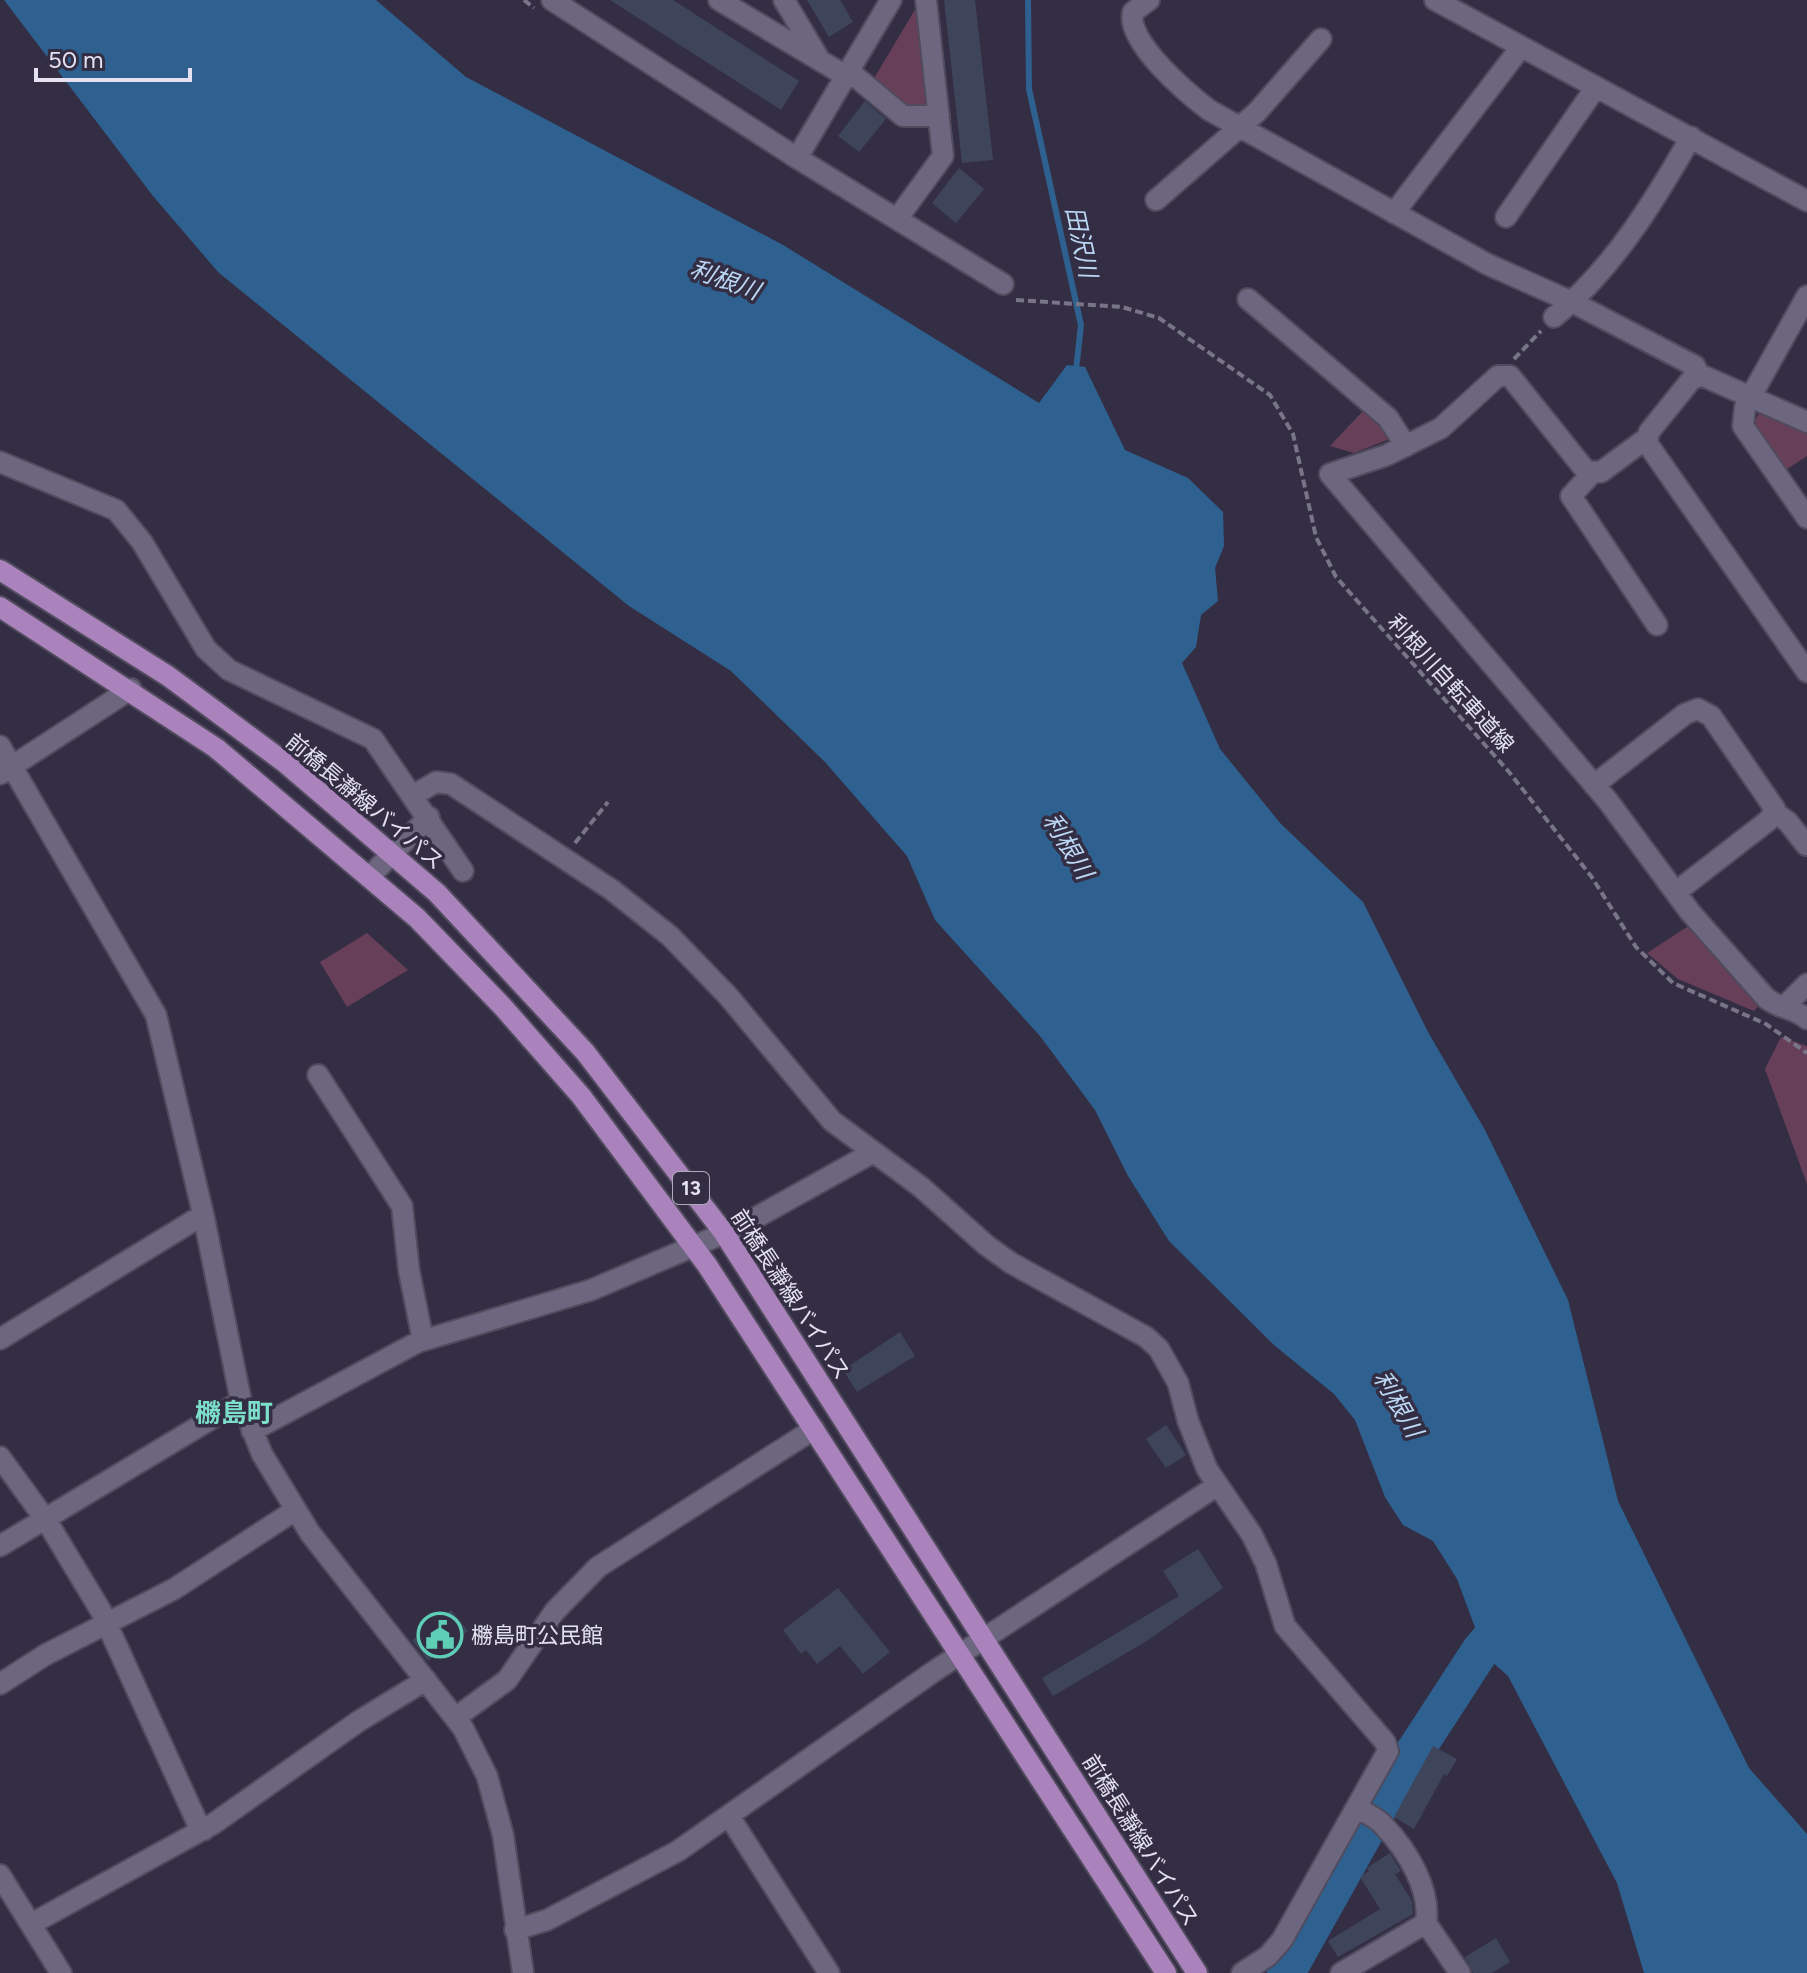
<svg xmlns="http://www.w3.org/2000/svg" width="1807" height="1973" font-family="Figtree,'Noto Sans JP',sans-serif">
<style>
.green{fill:#683f58}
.water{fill:#2e6190}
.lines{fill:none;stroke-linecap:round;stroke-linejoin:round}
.stream{stroke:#2e6190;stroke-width:6}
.river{stroke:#2e6190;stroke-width:38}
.building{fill:#3e445a}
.minor-casing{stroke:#504b5d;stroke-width:24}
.major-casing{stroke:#504b5d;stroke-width:24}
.path{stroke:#797588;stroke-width:4;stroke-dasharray:8 4;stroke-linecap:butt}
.minor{stroke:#6c667f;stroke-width:20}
.major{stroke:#ab83bc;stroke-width:20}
.labels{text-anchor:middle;stroke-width:7;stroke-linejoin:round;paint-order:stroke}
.shield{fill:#342e44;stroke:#afabbc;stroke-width:2}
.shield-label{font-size:20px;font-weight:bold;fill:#e4e1f0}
.street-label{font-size:22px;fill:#e4e1f0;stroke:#342e44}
.poi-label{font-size:22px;fill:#e4e1f0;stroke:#342e44;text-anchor:start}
.water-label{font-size:24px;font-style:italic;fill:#bcd8f5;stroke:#342e44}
.quarter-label{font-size:26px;font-weight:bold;fill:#7bdfc9;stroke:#342e44}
</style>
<rect width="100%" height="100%" fill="#342e44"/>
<!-- green -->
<path class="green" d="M919 3 932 110 903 111 873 80Z
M1762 409 1807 431V456L1784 471 1757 432 1755 420Z
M1363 411 1392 438 1354 453 1330 446Z
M1690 925 1758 1006 1754 1011 1678 979 1647 953Z
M367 933 408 970 347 1007 320 962Z
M1781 1037 1807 1046V1184L1765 1069Z"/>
<!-- water -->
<path class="water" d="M4 0H376L466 77 783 245 1039 403 1067 365 1085 367 1125 450 1188 478 1223 512 1224 546 1215 568 1218 601 1201 615 1196 647 1182 663 1220 749 1281 824 1363 902 1428 1032 1485 1130 1568 1300 1618 1501 1749 1768 1807 1834V1973H1644L1617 1883 1508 1676 1480 1651 1479 1638 1457 1579 1433 1541 1403 1525 1385 1497 1355 1420 1334 1394 1274 1345 1169 1241 1128 1176 1095 1110 1040 1036 935 920 907 856 825 762 731 671 629 606 218 272 153 196Z"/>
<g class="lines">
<!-- stream -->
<path class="stream" d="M1028 0 1029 89 1081 325 1076 370"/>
<!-- river -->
<path class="river" d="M1286 1973 1380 1805 1480 1651 1512 1613"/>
</g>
<!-- building -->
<path class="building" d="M610 0H673L799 81 781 110Z
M807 0H840L853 22 829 37Z
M944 0H975L993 160 962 163Z
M865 101 886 119 859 152 838 136Z
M959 168 984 189 956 223 932 203Z
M900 1332 915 1356 857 1392 843 1370Z
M1166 1425 1186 1455 1166 1468 1146 1439Z
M1198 1549 1223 1588 1145 1642 1053 1696 1042 1678 1179 1596 1163 1571Z
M838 1588 890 1652 863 1674 840 1646 817 1664 806 1650 801 1654 783 1630Z
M451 1610 468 1631 428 1661 412 1640Z
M1433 1746 1457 1759 1447 1776 1444 1774 1414 1829 1394 1817Z
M1390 1853 1401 1871 1395 1874 1412 1901 1413 1914 1338 1957 1328 1941 1380 1909 1360 1877 1369 1871 1367 1868Z
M1496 1938 1510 1962 1492 1973H1473L1465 1957Z"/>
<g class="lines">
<!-- minor casing -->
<g class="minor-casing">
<path id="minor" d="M552 0 797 158 1003 284
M719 0 846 76 856 77 903 116H939
M784 0 818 57
M1149 0 1133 12C1125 41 1188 94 1209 110L1487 264 1572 302 1695 366 1699 376
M1435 0 1807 201
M797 158 891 0
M1156 200 1257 112 1321 39
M1394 213 1521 47
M1506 217 1596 87
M897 219 943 156 926 0
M1807 296 1745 407 1743 426 1807 518
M1248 299 1388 418 1406 446
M1554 317C1612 270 1654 202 1691 137
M1807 422 1701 375 1691 380 1649 432 1647 443 1807 672
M1647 438 1601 472 1586 471 1510 376H1498L1441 428 1387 455 1330 474 1608 801 1690 912 1766 998C1779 1009 1795 1008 1807 1019
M0 462 116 510 142 542 206 649 229 670 373 739 463 871
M1593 472 1571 496 1657 625
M0 746 156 1015 204 1218 241 1401 262 1454 310 1533 463 1728 487 1776 503 1835 523 1973
M0 774 131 689
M1594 785 1685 714 1698 709 1711 716 1775 809 1769 820 1676 892
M414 795 436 782 451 784 612 890 670 936 728 996 832 1121 921 1187 986 1245 1011 1263 1146 1337 1159 1349 1178 1383 1188 1421 1207 1469 1252 1535 1266 1564 1285 1626 1385 1742 1388 1751 1282 1940 1268 1956 1242 1973
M1774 812 1788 822 1806 845
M370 876 429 817
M1784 1007 1807 984
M318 1075 402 1206 409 1271 423 1340
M0 1339 193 1221 204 1218
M252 1431 418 1342 591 1290 739 1227 872 1153
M0 1457 48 1523 101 1611 197 1822 204 1830
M0 1546 241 1401
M0 1684 45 1655 174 1589 294 1511
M455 1718 507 1680 555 1611 598 1567 814 1429
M1358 1808C1366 1814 1378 1818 1384 1826 1407 1850 1431 1889 1426 1923
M729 1816 829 1973
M0 1875 61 1973
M31 1924 213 1824 359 1721 426 1680
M515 1930 547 1920 678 1851 933 1672 1218 1485
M1341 1973 1426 1923 1460 1973"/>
</g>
<!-- major casing -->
<g class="major-casing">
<path id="major" d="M0 570 168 676 284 762 437 893 585 1052 724 1233 1197 1973
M0 607 216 748 417 918 503 1007 581 1096 707 1265 1166 1973"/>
</g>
<!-- path -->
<path class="path" d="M524 0 534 8
M1016 300 1122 307 1159 318 1270 395 1293 434 1316 537 1336 577 1509 772 1591 876 1636 947 1673 983 1766 1024 1807 1053
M1514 359 1541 331
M575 843 608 802"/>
<!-- minor -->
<use href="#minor" class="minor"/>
<!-- major -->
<use href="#major" class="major"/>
</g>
<!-- icons -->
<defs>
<g id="civic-ring" transform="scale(2.3)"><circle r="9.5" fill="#342e44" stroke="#5eceb7" stroke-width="1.5"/><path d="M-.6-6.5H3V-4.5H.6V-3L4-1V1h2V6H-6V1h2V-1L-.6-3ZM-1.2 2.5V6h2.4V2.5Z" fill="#5eceb7"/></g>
</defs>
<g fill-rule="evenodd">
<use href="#civic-ring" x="440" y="1635"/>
</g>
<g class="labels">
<!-- shield labels -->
<rect class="shield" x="673" y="1172" width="36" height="32" rx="6"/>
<g class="shield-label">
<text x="691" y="1195">13</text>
</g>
<!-- street labels -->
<g class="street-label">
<text transform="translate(1451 683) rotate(48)" y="8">利根川自転車道線</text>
<text transform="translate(365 801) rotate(40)" y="8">前橋長瀞線バイパス</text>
<text transform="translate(791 1294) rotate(57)" y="8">前橋長瀞線バイパス</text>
<text transform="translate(1141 1840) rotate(58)" y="8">前橋長瀞線バイパス</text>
</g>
<!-- poi labels -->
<g class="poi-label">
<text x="471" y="1643">橳島町公民館</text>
</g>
<!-- water labels -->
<g class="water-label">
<text transform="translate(1081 242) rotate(78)" y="8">田沢川</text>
<text transform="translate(725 280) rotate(20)" y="8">利根川</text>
<text transform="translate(1068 846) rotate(59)" y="8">利根川</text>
<text transform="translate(1398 1404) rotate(60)" y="8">利根川</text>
</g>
<!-- quarter labels -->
<g class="quarter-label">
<text x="234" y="1422">橳島町</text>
</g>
</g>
<!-- scale -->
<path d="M36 68v12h154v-12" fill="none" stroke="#e4e1f0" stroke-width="4"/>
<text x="48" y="68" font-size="24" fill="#e4e1f0" stroke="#342e44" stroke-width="6" paint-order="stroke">50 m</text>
</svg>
